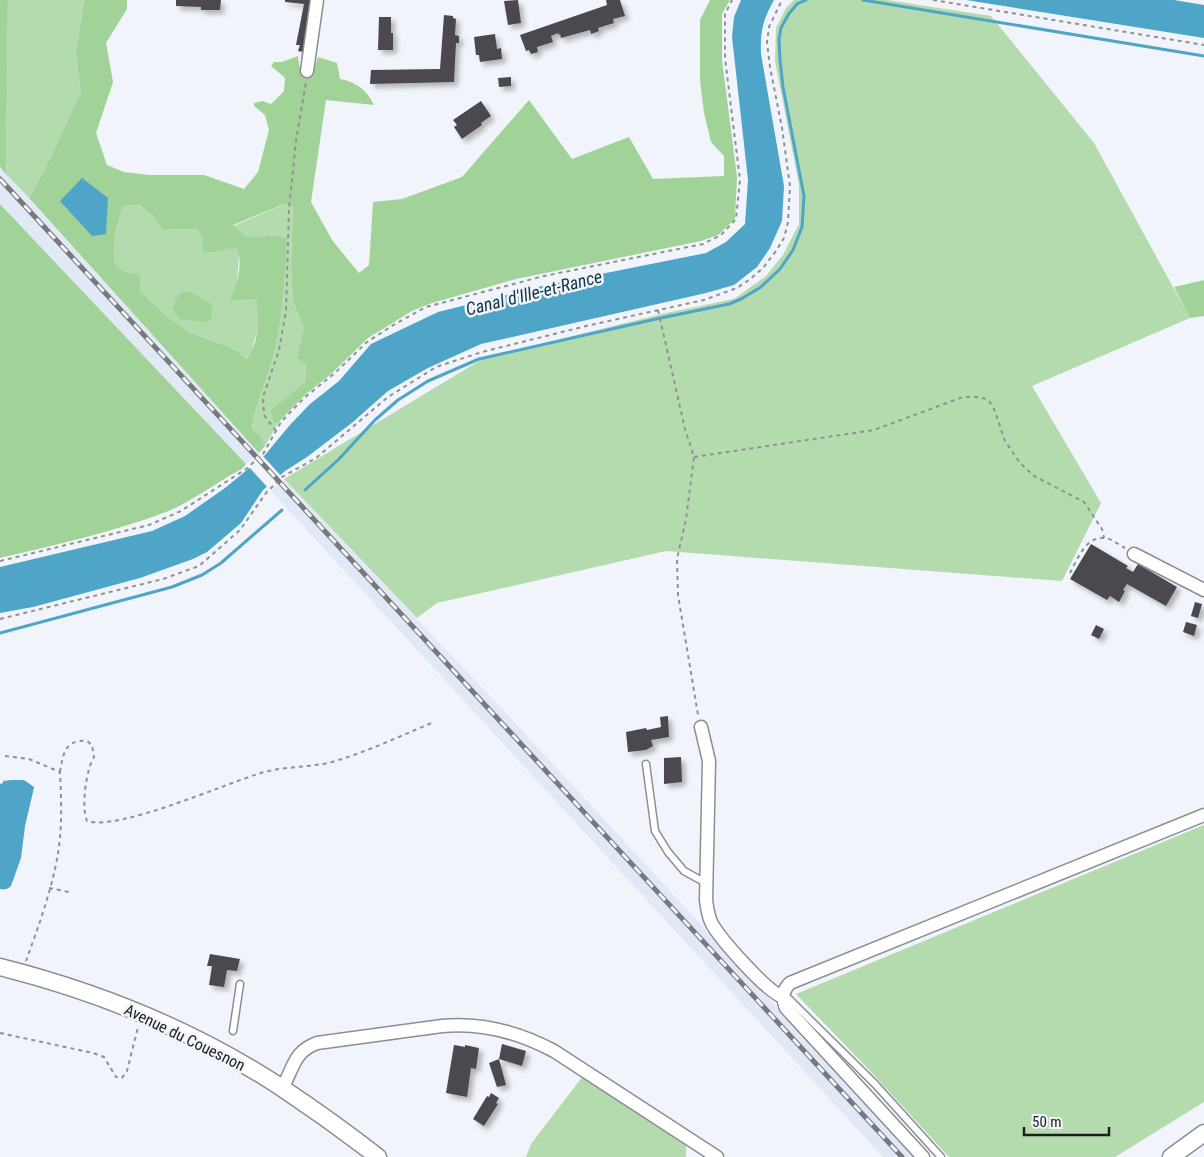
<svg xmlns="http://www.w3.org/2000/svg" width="1204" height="1157" font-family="'Roboto Condensed',sans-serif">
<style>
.built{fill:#e2e9f6}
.green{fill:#b4dbae}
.forest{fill:#a1d398;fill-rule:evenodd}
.water{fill:#4ea5c7}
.pier{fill:#f1f4fa}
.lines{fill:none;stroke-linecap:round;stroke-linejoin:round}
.stream{stroke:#4ea5c7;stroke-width:3}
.building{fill:#484a50;filter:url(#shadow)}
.lane-casing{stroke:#8b8e94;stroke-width:9}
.street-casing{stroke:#8b8e94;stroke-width:15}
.secondary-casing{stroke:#8b8e94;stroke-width:19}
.path{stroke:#8f9195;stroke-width:2;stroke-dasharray:4 4;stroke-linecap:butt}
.lane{stroke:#fff;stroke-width:6}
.street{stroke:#fff;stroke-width:12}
.secondary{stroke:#fff;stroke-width:16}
.rail-casing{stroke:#77797d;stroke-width:5}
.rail{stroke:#f1f4fa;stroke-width:3;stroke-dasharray:9;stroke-linecap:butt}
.labels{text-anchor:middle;stroke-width:5;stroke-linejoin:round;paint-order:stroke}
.street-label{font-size:16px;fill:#1c1d1f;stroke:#f1f4fa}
.water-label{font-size:18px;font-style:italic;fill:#0f3746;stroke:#f1f4fa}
</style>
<defs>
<filter id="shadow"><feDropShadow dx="4" dy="4" stdDeviation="2.5" flood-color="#0004"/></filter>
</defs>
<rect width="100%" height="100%" fill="#f1f4fa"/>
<!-- built -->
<path class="built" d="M0 167 259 453 246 464 0 204Z
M284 479 506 713 915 1157H883L271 491Z"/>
<!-- green -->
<path class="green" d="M8 0H84L76 54 81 92 45 169 29 198 6 174Z
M794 0H887L991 16 1094 143 1190 318 1032 386 1101 503 1062 581 666 551 437 603 417 618 284 479 484 358 666 313 734 299 766 276 783 255 799 224V185L775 61 776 28 786 8Z
M285 204 293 206 291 264 293 302 304 328 296 357 306 365 305 382 270 410 274 422H279L265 446 260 436 252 428C255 406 265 387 271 365 283 323 285 281 287 238 269 230 260 243 246 236 241 234 237 229 233 226Z
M127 205H138L153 216 162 230 197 229 202 237 207 253 229 247 236 248 239 253 236 301 256 299 260 322 251 352 245 359 234 349 191 333 169 318 140 291 139 275 123 271 114 262 115 234 122 209Z
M1204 825V1102L1115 1157H949L872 1073 796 994Z
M583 1076 686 1144V1157H526L531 1144Z"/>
<!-- forest -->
<path class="forest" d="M0 0H8L6 174 0 167Z
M84 0H127V9L106 43 113 82 96 133 107 165 124 172 149 175H204L244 189 258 172 269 130 265 115 254 106V103L263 101 271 104 284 91 285 78 271 66 274 62H282L298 56 299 66 314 70 318 57 337 63 340 79C356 82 367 90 374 105L326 100 311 202 332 240 359 273 369 265 373 202 402 199 462 177 529 100 572 159 629 137 653 179 724 176V156L711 142 704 113 700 80V20L710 0H730L722 14V60L737 177 735 219 718 235 701 241 516 279 432 303 412 311 368 338 331 374 305 395 279 422 274 423 270 410 305 382 306 365 296 357 304 328 293 302 291 264 293 206 284 204 233 225C255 250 263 228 287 238 285 281 283 323 271 365 265 386 255 406 252 428L260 436 265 446 259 453 29 198 45 169 81 92 76 54ZM127 205H139L153 216 162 230 197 229 202 237 203 252C213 255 225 247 236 248 244 260 237 287 230 300L236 301 256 299C259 320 260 342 246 359L234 349 191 333 169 318 140 291V275L123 271 114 262 115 234 122 209Z
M0 204 246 464 242 469C216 482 194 501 166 512 113 532 55 545 0 558Z
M1204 280V316L1190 318 1174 287Z
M191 292 210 303 213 309 210 320 205 322 179 319 173 309 176 299 181 293Z"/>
<!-- water -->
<path class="water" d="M741 0H774C763 20 760 31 761 54L784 186 782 221 770 248 757 267 734 285 706 293 481 344 428 368 388 391 353 422 307 457 285 471 263 490 241 523 207 552 193 559 140 578 33 607 0 613V567L152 531 185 516 225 488 265 455 289 426 310 404 339 381 371 344 438 312 546 285 706 253 726 242 745 224 748 180 732 37 734 17Z
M966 0H1174L1204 5V38Z
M82 178 108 198 106 234 92 236 60 201Z
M12 780H24L34 787 33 792 25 826 21 858 11 886C8 889 5 890 0 889V784L3 783V781Z"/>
<!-- pier -->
<path class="pier" d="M262 455 282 477 269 489 249 467Z"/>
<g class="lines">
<!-- stream -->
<path class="stream" d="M863 0 1204 56
M305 490 339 459 375 420 398 400 428 381 479 359 656 319 729 304 741 299 761 287 780 269 793 250 802 227 804 196 783 87 780 60 779 39 781 28 788 15 797 4 806 0
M0 633 172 587 202 575 221 563 282 510"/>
</g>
<!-- building -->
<path class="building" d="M176 0H221L220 10H201V7L176 6Z
M285 0H312L303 52 298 51 300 45H296L304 4 285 2Z
M518 0 521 23 508 25 504 1Z
M606 0H620L625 16 613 19 614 23 598 28 599 31 591 34 590 30 561 38 560 34 558 35V33L551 36 553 42 537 47 538 52 531 54 529 50 526 51 520 35 607 5Z
M444 15 453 16V18L456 19 455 35 459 36V43H456L454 82 370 84 371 70 440 69Z
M379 17H391V33H393V50H378Z
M495 34 497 49 501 48 502 59 480 62 479 55H476L474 37Z
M511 77V86L499 87 498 78Z
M481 101 491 116 481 123 482 125 462 139 454 127 457 125 453 120Z
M1091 544 1128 566 1126 568 1133 572 1138 564 1177 587 1166 606 1127 584 1123 590 1125 591 1119 602 1110 596 1107 600 1070 579Z
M1195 602 1202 604 1198 618 1191 616Z
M1186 622 1197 625 1194 636 1183 632Z
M1096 625 1104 629 1099 639 1091 635Z
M668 716 669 737 651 740 653 746 646 750 628 752 626 732 646 728 647 730 661 727 660 717Z
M681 757 682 782 664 784V758Z
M210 954 240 959 237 971 227 970 224 987 209 985 212 966H207Z
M502 1044 526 1051 522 1066 499 1059Z
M454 1045 465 1047V1045L479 1048 476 1069 471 1068 467 1097 446 1093Z
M499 1059 506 1085 497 1087 489 1063Z
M491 1093 499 1098 496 1103 498 1104 484 1126 473 1119 487 1096 489 1097Z"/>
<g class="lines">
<!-- lane casing -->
<g class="lane-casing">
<path id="lane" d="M646 764 655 831 668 852 684 871 706 883
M783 997 788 998 875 1084 941 1157
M233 1031 240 984"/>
</g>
<!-- street casing -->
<g class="street-casing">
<path id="street" d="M307 71 317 0
M1134 554 1204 590
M701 727 709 761 706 900C707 908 708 915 711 922 719 938 767 992 783 997
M282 1088C294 1068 293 1052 317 1043L442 1026C482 1022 518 1032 554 1051L717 1157
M923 1157 786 1008C782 998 782 991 790 983L1204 815"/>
</g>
<!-- secondary casing -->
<g class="secondary-casing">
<path id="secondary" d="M0 967C99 992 197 1032 282 1088 315 1110 347 1133 378 1157
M1171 1157 1204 1133"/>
</g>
<!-- path -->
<path class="path" d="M933 0 1204 45
M658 310 685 429 694 457 686 519 677 559 678 595 698 715
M276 431 264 415 263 397 279 350 286 311 289 209 296 141 306 82
M694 457 874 430 963 397H977L987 399 993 406 1005 441 1020 463 1034 476 1084 502 1102 529 1104 538
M0 561 149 525 181 511 246 469 263 454 281 422 304 398 335 373 367 342 395 324 426 307 544 276 703 244 721 235 736 219 740 180 725 58V14L732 0
M1070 573C1077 560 1086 536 1104 538 1111 538 1119 545 1125 548
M0 619 163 579 199 566 240 530 266 493 282 477 316 458 388 397 436 367 482 352 586 326 704 300 737 288 749 280 763 268 776 251 784 238 788 222 790 186 782 128 770 67 767 42 769 27 782 0
M5 756 29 759 60 772C61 793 62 816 60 838 56 879 40 922 26 961
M60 772C63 754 65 739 87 741L92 745 94 757C86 770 81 807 87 821 119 831 224 784 261 773 284 766 308 768 332 762 367 752 400 736 434 722
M49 888 69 892
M0 1033 93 1053 104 1057 116 1077 122 1078 127 1071 138 1027"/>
<!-- lane -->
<use href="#lane" class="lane"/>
<!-- street -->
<use href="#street" class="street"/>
<!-- secondary -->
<use href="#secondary" class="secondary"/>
<!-- rail casing -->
<g class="rail-casing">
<path id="rail" d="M0 179 902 1157"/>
</g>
<!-- rail -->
<use href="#rail" class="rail"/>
</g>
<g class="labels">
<!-- street labels -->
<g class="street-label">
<text transform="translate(185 1037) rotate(26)" y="6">Avenue du Couesnon</text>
</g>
<!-- water labels -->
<g class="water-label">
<text transform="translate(534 293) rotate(-14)" y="6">Canal d'Ille-et-Rance</text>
</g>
</g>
<!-- scale -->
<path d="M1024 1127v8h85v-8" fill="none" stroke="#1c1d1f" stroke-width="2.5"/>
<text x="1032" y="1127" font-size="15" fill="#1c1d1f" stroke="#f1f4fa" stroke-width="4" paint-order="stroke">50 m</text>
</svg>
